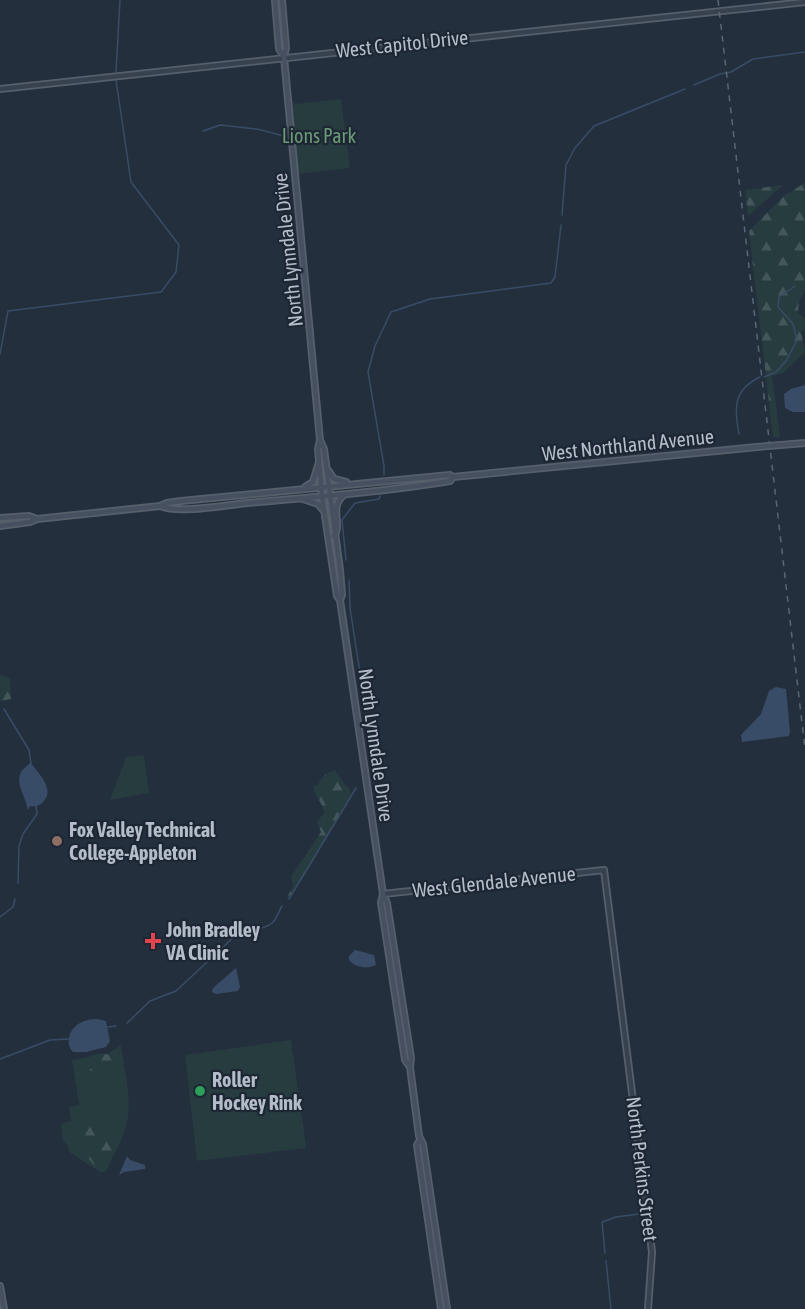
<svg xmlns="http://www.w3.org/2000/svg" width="805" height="1309" font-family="'Asap Condensed',sans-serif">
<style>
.green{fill:#263c3f}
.forest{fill:url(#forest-firs)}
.water{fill:#394c67}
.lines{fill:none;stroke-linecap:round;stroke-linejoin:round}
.stream{stroke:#394c67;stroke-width:1.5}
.tertiary-casing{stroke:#565f6c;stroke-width:8}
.secondary-casing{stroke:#565f6c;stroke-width:8}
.tertiary{stroke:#38414e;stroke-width:4.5}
.secondary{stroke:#465061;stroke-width:4.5}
.rail{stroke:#5a6575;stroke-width:1.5;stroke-dasharray:6 6;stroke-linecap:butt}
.secondary-bridge-casing{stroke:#565f6c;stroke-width:8;stroke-linecap:butt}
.secondary-bridge{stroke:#465061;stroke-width:4.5}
.education-dot{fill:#8d6e63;stroke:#1d2633;stroke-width:2}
.health-dot{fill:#e0444e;stroke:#1d2633;stroke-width:2}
.leisure-dot{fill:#2e9e5b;stroke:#1d2633;stroke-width:2}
.labels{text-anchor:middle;stroke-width:4.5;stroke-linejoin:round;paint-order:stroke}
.street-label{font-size:20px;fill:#b4bcc9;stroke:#1d2633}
.park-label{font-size:20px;fill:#6b9a76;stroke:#1d2633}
.poi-label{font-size:20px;font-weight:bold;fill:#b4bcc9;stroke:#1d2633;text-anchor:start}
</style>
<defs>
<pattern id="forest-firs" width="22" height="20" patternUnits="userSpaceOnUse" patternTransform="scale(1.5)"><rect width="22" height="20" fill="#263c3f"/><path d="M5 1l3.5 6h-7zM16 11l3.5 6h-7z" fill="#435659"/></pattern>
</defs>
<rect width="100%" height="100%" fill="#242f3e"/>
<!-- green -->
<path class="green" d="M288 95 295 104 341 99 350 168 296 174Z
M144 755 149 793 110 800 126 757Z
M291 1040 306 1146 305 1148 197 1161 185 1055Z
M121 1045C124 1068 131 1093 128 1116 126 1134 115 1151 108 1168L105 1172H100L69 1152 68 1146 63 1141 61 1124 71 1121 69 1107 79 1105 72 1060 107 1054Z"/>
<!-- forest -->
<path class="forest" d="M805 183V291L799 301 798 313 805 319V330L801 332 805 352 783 373 772 376 780 437H773L749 231 785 195Z
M783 185 748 216 745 190Z
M0 676H5L10 679 11 699 0 701Z
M335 770C339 776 344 785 350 789L351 794 309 868 288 899 287 897 293 887 291 877 321 832 317 822 324 813C322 801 314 795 313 786L318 785C322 776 326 773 335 770Z
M116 1052 113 1066 108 1067 101 1074 89 1070 94 1066 88 1064 86 1060C92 1053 101 1053 110 1055Z
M93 1116 94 1122C104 1128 120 1138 114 1152 111 1158 107 1163 105 1170L93 1164 88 1158 92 1153 74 1134V1127L81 1120Z"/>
<!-- water -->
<path class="water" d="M805 385V412H793L785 408 784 394 791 389Z
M776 687 786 689 790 732 789 736 742 742 741 735 761 714 769 691Z
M31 763C38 773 56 790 43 802 39 806 36 807 30 806L28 810C25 792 8 777 31 763Z
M355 950 374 955 376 965C366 969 356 968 349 960V956Z
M236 968 240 987 238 991 216 994 212 992 213 988Z
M97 1019 106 1021 110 1041 106 1047 86 1052H73C64 1042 70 1027 82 1022 86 1020 92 1019 97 1019Z
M127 1156 130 1160 145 1165V1169L124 1172 119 1175Z"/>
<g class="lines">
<!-- stream -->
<path class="stream" d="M116 72 120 0
M694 85 720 74 731 72 753 59 805 52
M203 131 220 125 257 129 284 136
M562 215 566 165 575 148 594 126 685 89
M0 354 8 311 161 292 176 272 179 245 131 182 116 80
M764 377 776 372 786 361 797 340 793 324 778 307 779 297 795 286
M739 434C734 408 733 390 760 377
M384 475V466L368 372 375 346 391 312 430 299 551 283 555 277 561 225
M346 560 342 520 355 503 379 499 380 496
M349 580 350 608 364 699
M4 709 29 750 31 764
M367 722 372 772
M18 883 19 846 23 834 37 814 36 805
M289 899 356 788
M0 917 13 907 15 899
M127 1023 150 1001 176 991 236 935C247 929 263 931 272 923 276 920 279 911 282 906
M108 1027 116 1026
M0 1059 50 1040 69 1039
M605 1253 602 1222 616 1217 639 1214
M606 1261 611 1309"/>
<!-- tertiary casing -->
<g class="tertiary-casing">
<path id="tertiary" d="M0 89 805 2
M383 894 604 870 652 1252 648 1309"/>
</g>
<!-- secondary casing -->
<g class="secondary-casing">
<path id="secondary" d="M275 0 279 49 284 57
M282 0 286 48 284 57 320 440 324 449 340 570 342 595 340 600
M320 440 318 449 322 496 337 596 340 600 383 894 387 903 411 1058 410 1067 419 1136 423 1144 447 1309
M781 445 805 443
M328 470 334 479 346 482
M305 487 313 482 319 462
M303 499 318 504 323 510
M160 506C180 514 225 505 248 503 315 497 383 492 450 481L453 477
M0 518 29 516 37 519
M0 526 30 522 37 519 160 506 167 503 181 501 450 475 453 477 757 447
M334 536C343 524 328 508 344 495
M383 894 381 903 405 1060 410 1067
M420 1140 417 1145 441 1309
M0 1286 4 1309"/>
</g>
<!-- tertiary -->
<use href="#tertiary" class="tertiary"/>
<!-- secondary -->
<use href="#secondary" class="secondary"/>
<!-- rail -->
<path class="rail" d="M718 0 805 749"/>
<!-- secondary-bridge casing -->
<g class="secondary-bridge-casing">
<path id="secondary-bridge" d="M757 447 781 445"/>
</g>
<!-- secondary-bridge -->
<use href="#secondary-bridge" class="secondary-bridge"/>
</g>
<!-- markers -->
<circle class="education-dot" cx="57" cy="841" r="6"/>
<path class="health-dot" d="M150 932h6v6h6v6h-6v6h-6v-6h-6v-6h6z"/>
<circle class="leisure-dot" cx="200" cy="1091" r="6"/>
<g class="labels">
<!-- street labels -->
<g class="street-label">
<text transform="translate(402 44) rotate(-6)" y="7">West Capitol Drive</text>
<text transform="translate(288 250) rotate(-96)" y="7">North Lynndale Drive</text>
<text transform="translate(628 445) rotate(-6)" y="7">West Northland Avenue</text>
<text transform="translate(376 745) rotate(82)" y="7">North Lynndale Drive</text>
<text transform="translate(494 882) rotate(-6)" y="7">West Glendale Avenue</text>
<text transform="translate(642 1169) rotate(83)" y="7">North Perkins Street</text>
</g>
<!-- park labels -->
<g class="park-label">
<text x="319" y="143">Lions Park</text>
</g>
<!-- poi labels -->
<g class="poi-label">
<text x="69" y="837">Fox Valley Technical<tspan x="69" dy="23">College-Appleton</tspan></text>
<text x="166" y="937">John Bradley<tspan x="166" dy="23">VA Clinic</tspan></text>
<text x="212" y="1087">Roller<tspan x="212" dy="23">Hockey Rink</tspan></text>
</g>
</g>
</svg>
